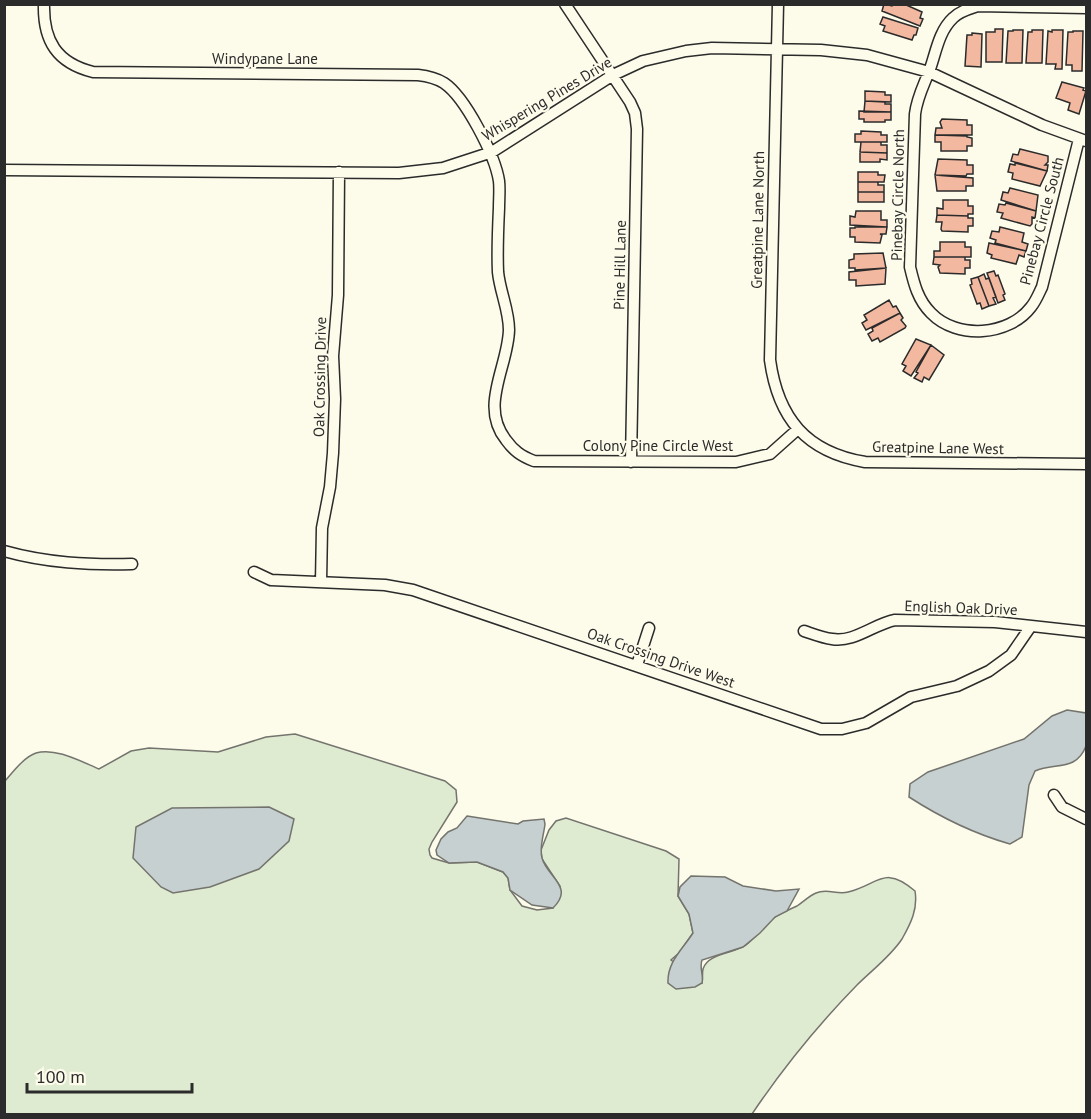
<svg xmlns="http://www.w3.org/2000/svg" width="1091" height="1119" font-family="'PT Sans',sans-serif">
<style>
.green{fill:#deebd1;stroke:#74746e;stroke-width:1.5}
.water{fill:#c7d0d0;stroke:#74746e;stroke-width:1.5}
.building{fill:#f2b8a0;stroke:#2b2b2b;stroke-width:1.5}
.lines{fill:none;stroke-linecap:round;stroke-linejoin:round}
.street-casing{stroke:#2b2b2b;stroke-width:13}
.street{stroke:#fdfbea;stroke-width:10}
.labels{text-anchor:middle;stroke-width:4.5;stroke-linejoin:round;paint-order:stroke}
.street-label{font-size:15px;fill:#2b2b2b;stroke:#fdfbea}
</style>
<rect width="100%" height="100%" fill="#fdfbea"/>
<!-- green -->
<path class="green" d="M295 734 445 781 456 790 457 802 432 842 429 849 430 855 432 858 449 863 477 862 503 872 508 878 510 890 522 906 537 910 553 908 560 886 542 859 541 850 549 830 556 821 566 818 666 851 679 859 678 896 689 914 693 933 679 953 671 960 702 983C703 979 702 973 703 969 708 953 734 954 746 945 755 938 761 930 769 922 776 914 787 911 797 906 803 902 809 896 816 893 827 888 837 895 848 892 878 885 884 864 915 891 918 909 911 923 902 939 890 957 872 970 857 985 818 1025 783 1068 752 1114H5V781C13 772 24 757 36 753 55 747 82 762 99 769L131 751 149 748 218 752 266 737Z"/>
<!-- water -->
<path class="water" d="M1067 710 1086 713V746C1076 772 1055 762 1035 771L1029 785 1022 837 1010 844C975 834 940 817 909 797L910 784 928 772 1024 739 1052 716Z
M269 807 294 819 289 841 259 869 210 887 173 893 161 887 133 858 136 827 172 808Z
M467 816 518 824 523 821 544 819 545 824C544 834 539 848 542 858 547 877 575 887 553 908L532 905 510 890 508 878 503 872 477 862 449 863 437 855 436 850 441 839 448 832 457 828Z
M691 876 725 877 743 886 776 891 799 889 787 911 775 917 760 933 743 947 702 960C699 968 704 975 702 983L695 987 676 989 668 983C667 962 682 950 693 933L689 914 678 896 680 887Z"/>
<!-- building -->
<path class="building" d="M884 4 892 6 893 4H904L922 12 920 18 923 19 920 26 882 11Z
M883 17 918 28 916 35H914L912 40 883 31 885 26 880 24Z
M995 29H1003L1002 62H986V32H995Z
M1013 30H1023L1022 63H1006L1008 31H1013Z
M1032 30H1043L1042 63H1026L1028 32H1032Z
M1052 30H1063L1062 69H1055L1056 64H1046L1048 31 1052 32Z
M1073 31H1083L1082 71H1072V65H1066L1068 32H1073Z
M972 33 982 34 981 67 965 66 967 35H972Z
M1062 82 1084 88 1083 90 1086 91 1079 114 1068 110 1070 103 1056 98Z
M865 91 885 92V95H891V102L865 101Z
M865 101 885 102V104H891V112H864Z
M859 111 891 112V120H885V122H864V119H859Z
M942 119 967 120V125H972V135H935L936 128H942L940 122Z
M861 131 881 132V135H887V142H855V134H861Z
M935 135 967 136V137L972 138V146H967V151H941V142H935Z
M861 142H881V145H887V153L860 152Z
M1020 149 1048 156V162L1045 165H1048L1047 171 1011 161 1013 154 1018 155Z
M860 152 887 153V160L880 159V162H860Z
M938 159 967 160V165H973V174H967L966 176 935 175Z
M1015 163 1047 171 1040 186 1012 179 1013 173 1008 172 1010 164 1015 165Z
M858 172H878V175H885L884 182H858Z
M935 175 973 178V186H966V191H937Z
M858 182H878V185H884V192H858Z
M1010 188 1038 195 1036 211 1001 200 1003 192 1008 193Z
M858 192H884V202H858Z
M943 200H968V206H973V214H968V216L937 215V208L943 209Z
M1006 203 1036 211 1035 218 1032 217V224L1030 226 1001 218 1003 213 997 212 999 204 1005 205Z
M856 211H881V220H887V227L850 225V216L855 217Z
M937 215 968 216V218H973V226H968V232L942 231 941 229 942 222H936Z
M855 227H887L886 234H880L882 235 880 243 855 242V237H850V228H855Z
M1000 227 1024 233 1022 242 1028 244 1026 251 995 243 996 240 990 238 992 231 999 232Z
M940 242H965V247H971V257H934V251H940Z
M989 243 1026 251 1024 257 1019 255 1016 264 991 258 992 255 987 253Z
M883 253 886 268 855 270V268H849V260L854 259V254Z
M934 257H965V260H970V268H965V274L940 273 938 267 940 265 933 264Z
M886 268 885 284 856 286V280H849V272Z
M994 271 996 276 998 275 1005 294 1003 295 1005 300 998 303 987 273Z
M984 274 986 279 989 278 996 297 993 298 996 304 989 306 978 277Z
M978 277 989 306 982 309 980 303 977 304 970 285 972 284 971 279Z
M889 300 893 307 896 306 900 313 866 330 862 323 867 320 864 315Z
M900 313 903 318 901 320 906 326 905 328 880 342 878 338 872 341 868 334 873 331 872 328Z
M916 339 931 345 911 376 903 371 906 366 902 364Z
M931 345 944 355 929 380 924 377 922 382 914 378 918 373 916 372Z"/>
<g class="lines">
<!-- street casing -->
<g class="street-casing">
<path id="street" d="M44 4C43 41 57 63 93 72L418 75C427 76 436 78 444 83 465 97 495 155 499 181 500 189 499 199 499 208 498 229 497 251 498 272 500 292 509 310 509 330 508 367 479 406 506 440 514 451 521 456 534 461L736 462 770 454 798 429
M565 4 630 102 635 113 637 129 631 462
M778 4 770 360C778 418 806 452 865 462L1086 464
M1079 139 1042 287C1039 293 1036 301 1031 307 1009 336 957 340 931 313 918 300 914 284 910 267L915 114C917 97 924 85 930 69 936 52 939 31 953 18 960 11 969 9 978 6L1086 8
M4 170 399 173 443 168 492 152 613 75 643 61 686 51 712 48 821 50 867 55 929 72 1042 125 1086 141
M4 551C47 563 88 565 132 564
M254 572 271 580 385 585 413 590 821 729H842L866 723 911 697 957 686 989 671 1011 655 1031 626
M321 582 322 528 330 487 333 453 335 399 333 356 338 295 339 172
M804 631C813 634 823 638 832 639 854 643 874 624 895 620L995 622 1086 632
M637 665 649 628
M1054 795 1062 807 1086 819"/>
</g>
<!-- street -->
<use href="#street" class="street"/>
</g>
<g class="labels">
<!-- street labels -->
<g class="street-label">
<text x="265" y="64">Windypane Lane</text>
<text transform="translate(547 99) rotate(-31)" y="5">Whispering Pines Drive</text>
<text transform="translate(898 195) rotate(-89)" y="5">Pinebay Circle North</text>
<text transform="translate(758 220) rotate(-89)" y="5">Greatpine Lane North</text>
<text transform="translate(1042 221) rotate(-75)" y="5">Pinebay Circle South</text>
<text transform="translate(620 265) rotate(-89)" y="5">Pine Hill Lane</text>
<text transform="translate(320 377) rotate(-89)" y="5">Oak Crossing Drive</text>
<text x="658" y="451">Colony Pine Circle West</text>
<text transform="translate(938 448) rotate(1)" y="5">Greatpine Lane West</text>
<text transform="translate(961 608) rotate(2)" y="5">English Oak Drive</text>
<text transform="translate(661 658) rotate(19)" y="5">Oak Crossing Drive West</text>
</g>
</g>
<!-- border -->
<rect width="1091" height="1119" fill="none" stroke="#2b2b2b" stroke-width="12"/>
<!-- scale -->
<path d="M27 1083v9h165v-9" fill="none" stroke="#2b2b2b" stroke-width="3"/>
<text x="36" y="1083" font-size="18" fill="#2b2b2b" stroke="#fdfbea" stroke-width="4.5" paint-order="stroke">100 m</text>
</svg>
